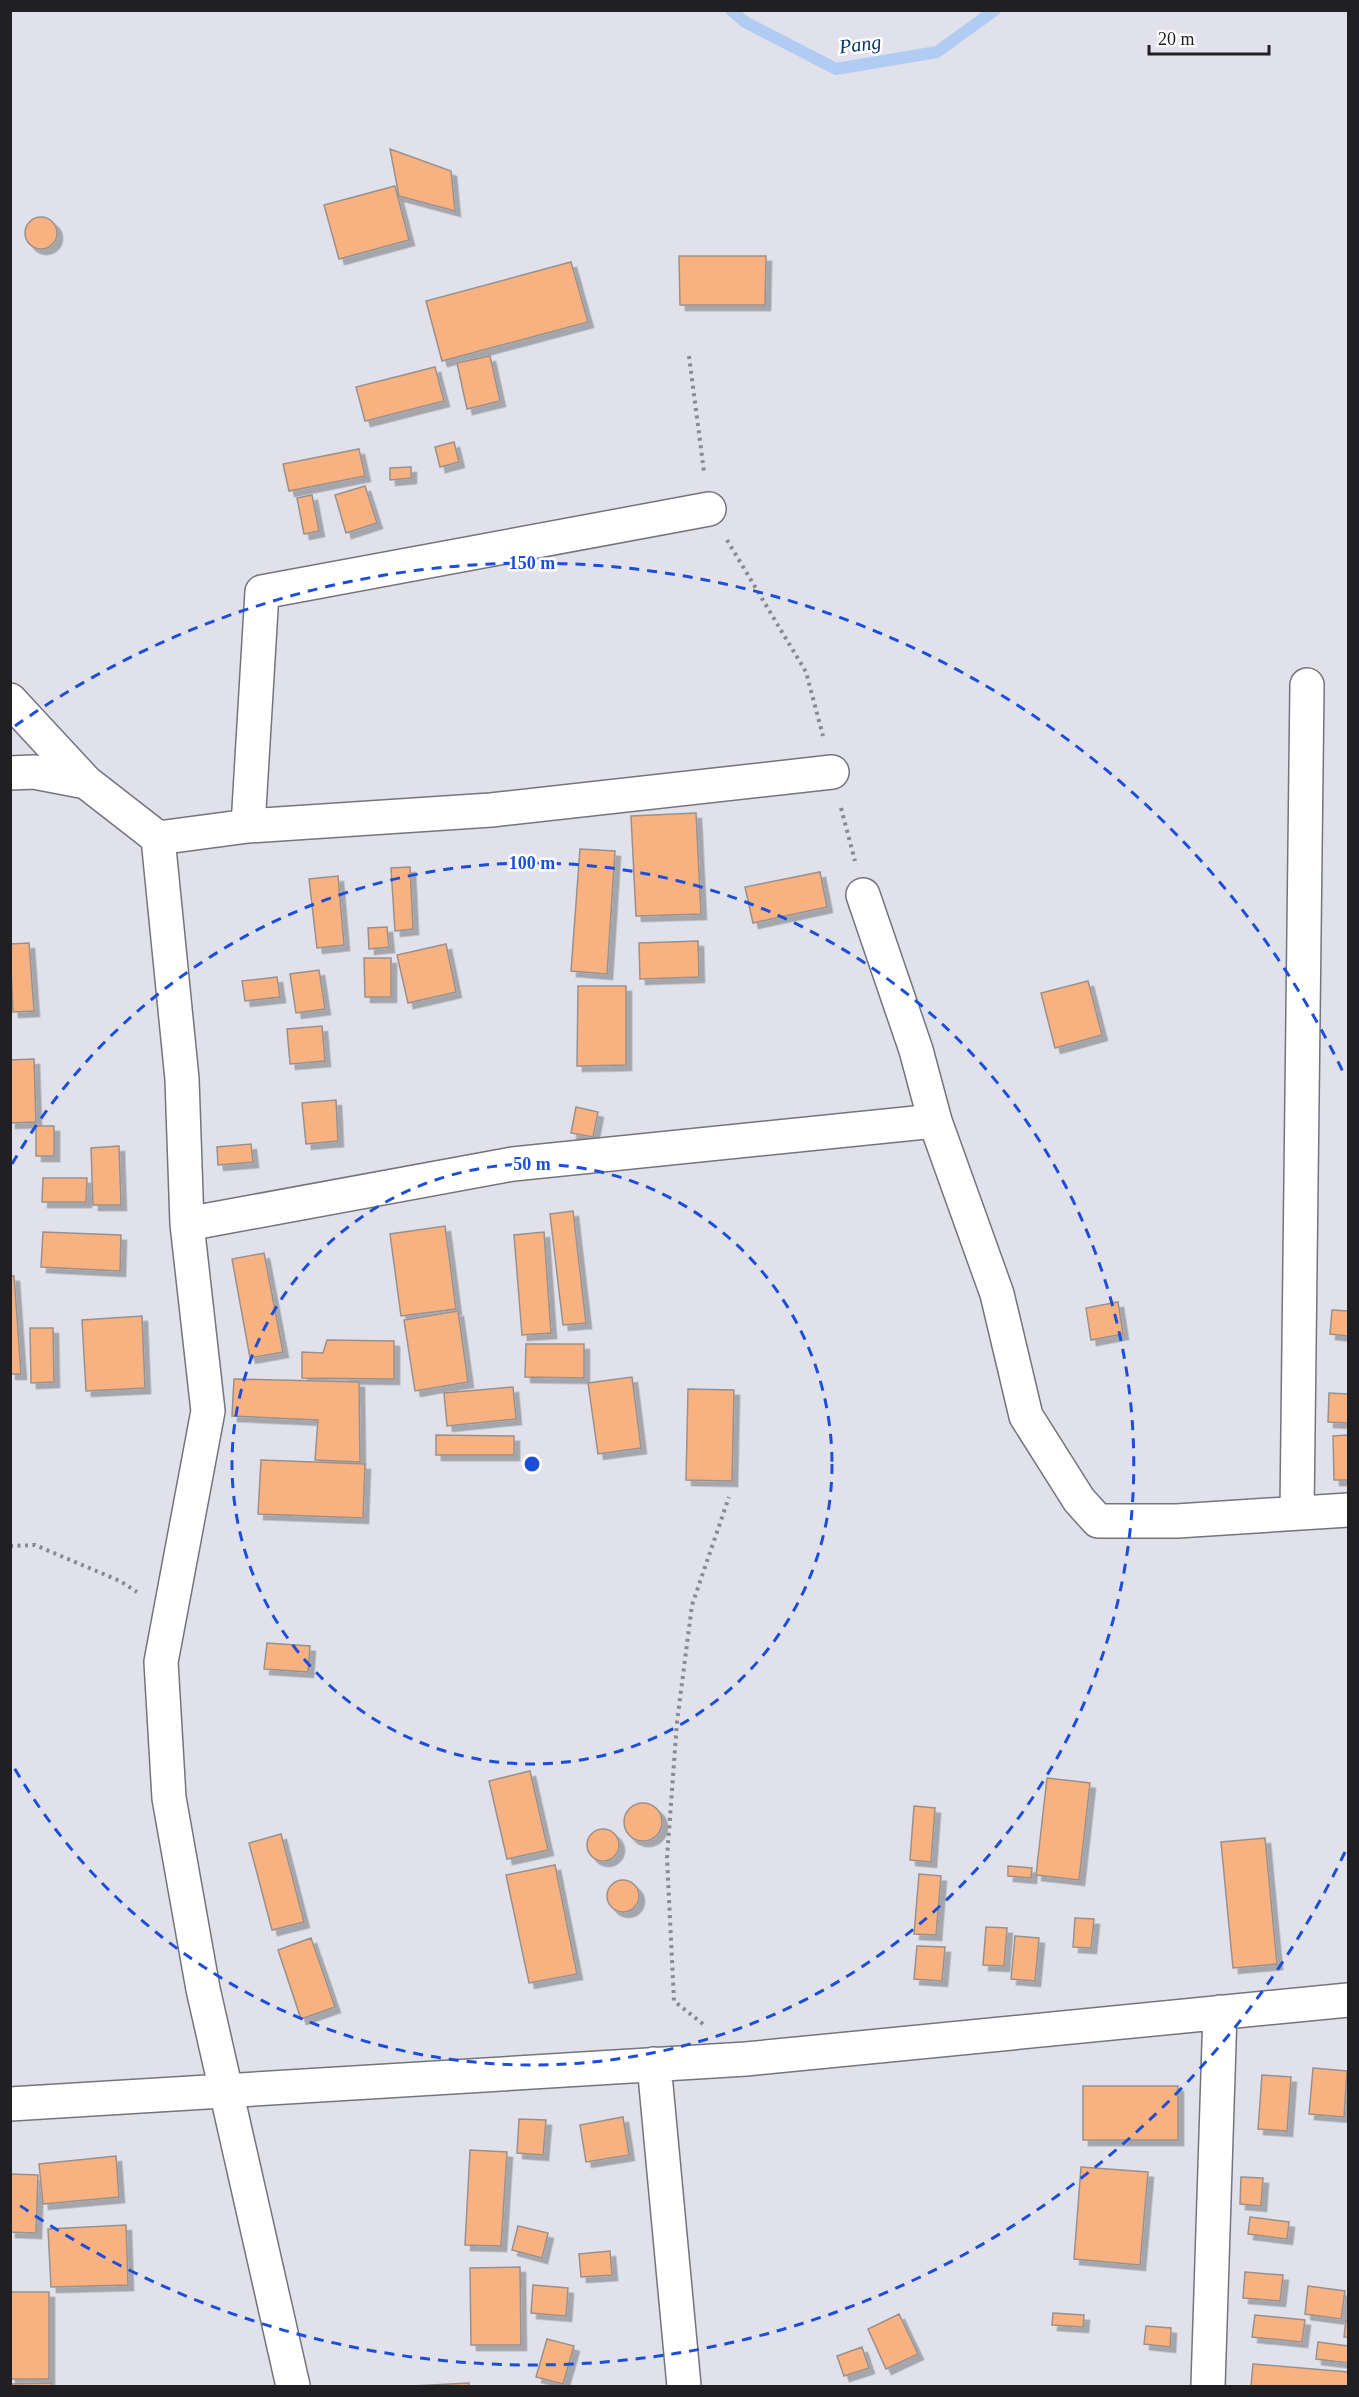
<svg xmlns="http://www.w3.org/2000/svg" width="1359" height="2397" font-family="Georgia,serif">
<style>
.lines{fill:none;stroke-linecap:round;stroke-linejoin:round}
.stream{stroke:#b0ccf2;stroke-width:12}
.building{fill:#f8b282;stroke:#9a918c;stroke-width:1.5;filter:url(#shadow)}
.minor-casing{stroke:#74747d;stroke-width:36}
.path{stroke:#898990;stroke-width:4;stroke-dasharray:3 4.5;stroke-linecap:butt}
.minor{stroke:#fff;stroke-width:33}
.ring{fill:none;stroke:#1d4ed8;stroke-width:3;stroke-dasharray:10 8}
.labels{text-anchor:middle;stroke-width:5;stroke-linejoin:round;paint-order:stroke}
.water-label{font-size:20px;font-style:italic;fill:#04356b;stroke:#fff}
.centre{fill:#1d4ed8;stroke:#fff;stroke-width:3}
.ring-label{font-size:18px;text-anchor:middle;font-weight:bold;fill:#1d4ed8;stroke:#fff;stroke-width:5;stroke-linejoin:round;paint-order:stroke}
</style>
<defs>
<filter id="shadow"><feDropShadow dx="5.5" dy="5.5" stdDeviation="0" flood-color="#0004"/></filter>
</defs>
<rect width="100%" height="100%" fill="#e1e1eb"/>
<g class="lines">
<!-- stream -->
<path class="stream" d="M731 10 745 22 836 69 937 52 995 10"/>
</g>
<!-- building -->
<path class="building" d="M390 149 451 171 455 211 399 196Z
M395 186 409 240 339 259 324 205Z
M25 233a16 16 0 1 1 32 0a16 16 0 1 1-32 0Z
M679 256H766L765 305H680Z
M571 262 588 322 442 361 426 301Z
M490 356 500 401 467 409 457 363Z
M435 367 444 401 365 421 356 387Z
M454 442 459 462 440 467 435 447Z
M359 449 365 476 289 491 283 464Z
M411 467V478L390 480V468Z
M365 486 377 523 346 533 335 495Z
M312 495 319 531 304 534 297 498Z
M696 813 701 914 636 916 631 816Z
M580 849 615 851 607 974 571 971Z
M410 867 413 929 395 931 391 868Z
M820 872 827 907 753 923 745 887Z
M338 876 344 945 317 948 309 879Z
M387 927 389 947 369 949 368 928Z
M698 941 699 977 640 979 639 943Z
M29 943 34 1011 13 1012 10 944Z
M446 944 456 992 408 1003 397 955Z
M364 958H391V997H365Z
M319 970 325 1009 296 1013 290 974Z
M277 977 280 997 245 1001 242 981Z
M1088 981 1102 1035 1055 1048 1041 993Z
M578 986H626V1065L577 1066Z
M322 1026 325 1061 290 1064 287 1029Z
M34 1059 36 1122 10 1123V1060Z
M336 1100 338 1141 306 1144 302 1103Z
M576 1107 598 1112 593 1137 571 1133Z
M36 1126H54V1156H36Z
M251 1144 253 1162 218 1165 217 1147Z
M119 1146 121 1205H93L91 1148Z
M43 1178H87L86 1202H42Z
M573 1211 586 1323 563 1325 550 1214Z
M445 1226 456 1309 401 1316 390 1234Z
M43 1232 121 1235 120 1271 41 1267Z
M544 1232 551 1333 522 1335 514 1235Z
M264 1253 283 1352 250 1358 232 1259Z
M10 1276H14L21 1374H10Z
M1118 1302 1123 1334 1091 1340 1086 1308Z
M1332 1310 1348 1311V1336L1330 1334Z
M458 1311 468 1382 415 1391 404 1320Z
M142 1316 145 1388 86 1391 82 1320Z
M30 1328H53L54 1382 31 1383Z
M327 1340 394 1341V1379L302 1378V1352L323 1353Z
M526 1344H584V1378L525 1377Z
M632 1377 641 1448 598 1454 588 1383Z
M234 1379 359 1382 360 1462 315 1460 318 1420 232 1416Z
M513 1387 516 1419 447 1426 444 1393Z
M688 1389 734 1390 732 1481 686 1480Z
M1329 1393 1348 1394V1423L1328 1422Z
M436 1435 514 1436V1455H436Z
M1348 1435V1480H1334L1333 1436Z
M261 1460 365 1464 363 1518 258 1514Z
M267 1643 310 1646 308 1672 264 1669Z
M530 1771 548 1850 507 1859 489 1781Z
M1047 1778 1090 1783 1079 1880 1036 1875Z
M624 1822a19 19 0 1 1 38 0a19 19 0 1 1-38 0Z
M914 1806 935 1808 931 1862 910 1860Z
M587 1845a16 16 0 1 1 32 0a16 16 0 1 1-32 0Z
M281 1834 304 1922 272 1930 249 1843Z
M1265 1838 1277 1964 1233 1968 1221 1842Z
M555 1865 577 1974 529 1983 506 1875Z
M1008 1866 1032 1868 1031 1878 1008 1876Z
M919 1874 941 1876 936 1935 914 1934Z
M607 1896a16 16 0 1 1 32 0a16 16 0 1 1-32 0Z
M1075 1918 1094 1919 1091 1948 1073 1947Z
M986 1927 1007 1928 1004 1966 983 1965Z
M1015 1936 1039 1938 1035 1981 1011 1979Z
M311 1938 335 2007 301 2019 278 1950Z
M917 1946 945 1947 942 1981 914 1979Z
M1313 2068 1347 2071 1344 2117 1309 2114Z
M1262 2075 1291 2077 1287 2131 1258 2129Z
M1083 2086H1178V2140H1083Z
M623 2117 629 2155 586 2162 580 2125Z
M519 2119 546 2120 543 2155 517 2153Z
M470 2150 507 2152 501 2246 465 2245Z
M116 2156 119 2197 43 2204 39 2164Z
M1081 2167 1148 2172 1140 2265 1074 2259Z
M10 2174 38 2175 36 2233 10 2232Z
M1241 2177 1263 2178 1261 2206 1240 2204Z
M1250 2217 1289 2222 1287 2239 1248 2234Z
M126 2225 128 2285 51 2287 48 2229Z
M518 2226 548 2233 542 2258 512 2250Z
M610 2251 612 2275 581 2277 579 2254Z
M520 2267 521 2345H471L470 2268Z
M1245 2272 1283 2275 1280 2301 1243 2298Z
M533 2285 568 2288 566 2316 531 2313Z
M1308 2286 1345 2291 1341 2319 1305 2314Z
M10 2292H49V2379H10Z
M1053 2313 1084 2315 1083 2327 1052 2325Z
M899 2314 918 2354 886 2369 868 2329Z
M1255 2315 1305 2320 1302 2342 1252 2337Z
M1346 2320 1348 2321V2337H1344Z
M1146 2326 1171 2328 1170 2347 1144 2344Z
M547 2339 574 2346 563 2384 536 2377Z
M1318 2342 1348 2346V2363L1316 2359Z
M862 2347 869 2368 844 2376 837 2356Z
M1253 2364 1348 2372V2386H1251Z
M52 2383 51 2386H10V2384Z
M469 2383V2386H412Z"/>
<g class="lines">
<!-- minor casing -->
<g class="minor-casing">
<path id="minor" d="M10 700 86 782 158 838 248 826 491 810 832 772
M10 773 34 772 86 782
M248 826 262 592 709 509
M158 838 182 1079 187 1224 208 1411 161 1662 169 1798 203 1989 293 2386
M863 895 916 1050 935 1121 997 1294 1026 1416 1079 1500 1098 1521H1177L1348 1510
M187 1224 513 1164 935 1121
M1297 1512 1307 685
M654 2064 684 2386
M10 2104 746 2059 1348 2000
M1208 2386 1220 2012"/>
</g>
<!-- path -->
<path class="path" d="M689 356 704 472
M727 540 806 672 823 736
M841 808 855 861
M10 1546 35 1545 120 1581 137 1592
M703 2024 674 2001 667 1858 677 1722 692 1605 729 1497"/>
<!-- minor -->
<use href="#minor" class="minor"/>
</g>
<!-- distance rings -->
<g class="ring">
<circle cx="532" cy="1464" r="300"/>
<path d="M12 1164A601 601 0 1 1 12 1764"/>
<path d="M1345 1852A901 901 0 0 1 15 2202M15 726A901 901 0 0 1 1345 1076"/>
</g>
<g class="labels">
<!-- water labels -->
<g class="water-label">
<text transform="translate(860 44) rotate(-7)" y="7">Pang</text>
</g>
</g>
<circle cx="532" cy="1464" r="9" class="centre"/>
<g class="ring-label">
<text x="532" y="569">150 m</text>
<text x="532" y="869">100 m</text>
<text x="532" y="1170">50 m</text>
</g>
<!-- border -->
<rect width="1359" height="2397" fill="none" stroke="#202023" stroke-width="24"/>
<!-- scale -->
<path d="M1149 45v9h120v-9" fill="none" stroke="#202023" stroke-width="3"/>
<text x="1158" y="45" font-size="18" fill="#202023" stroke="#ffffff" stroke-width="4.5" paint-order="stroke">20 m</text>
</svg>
